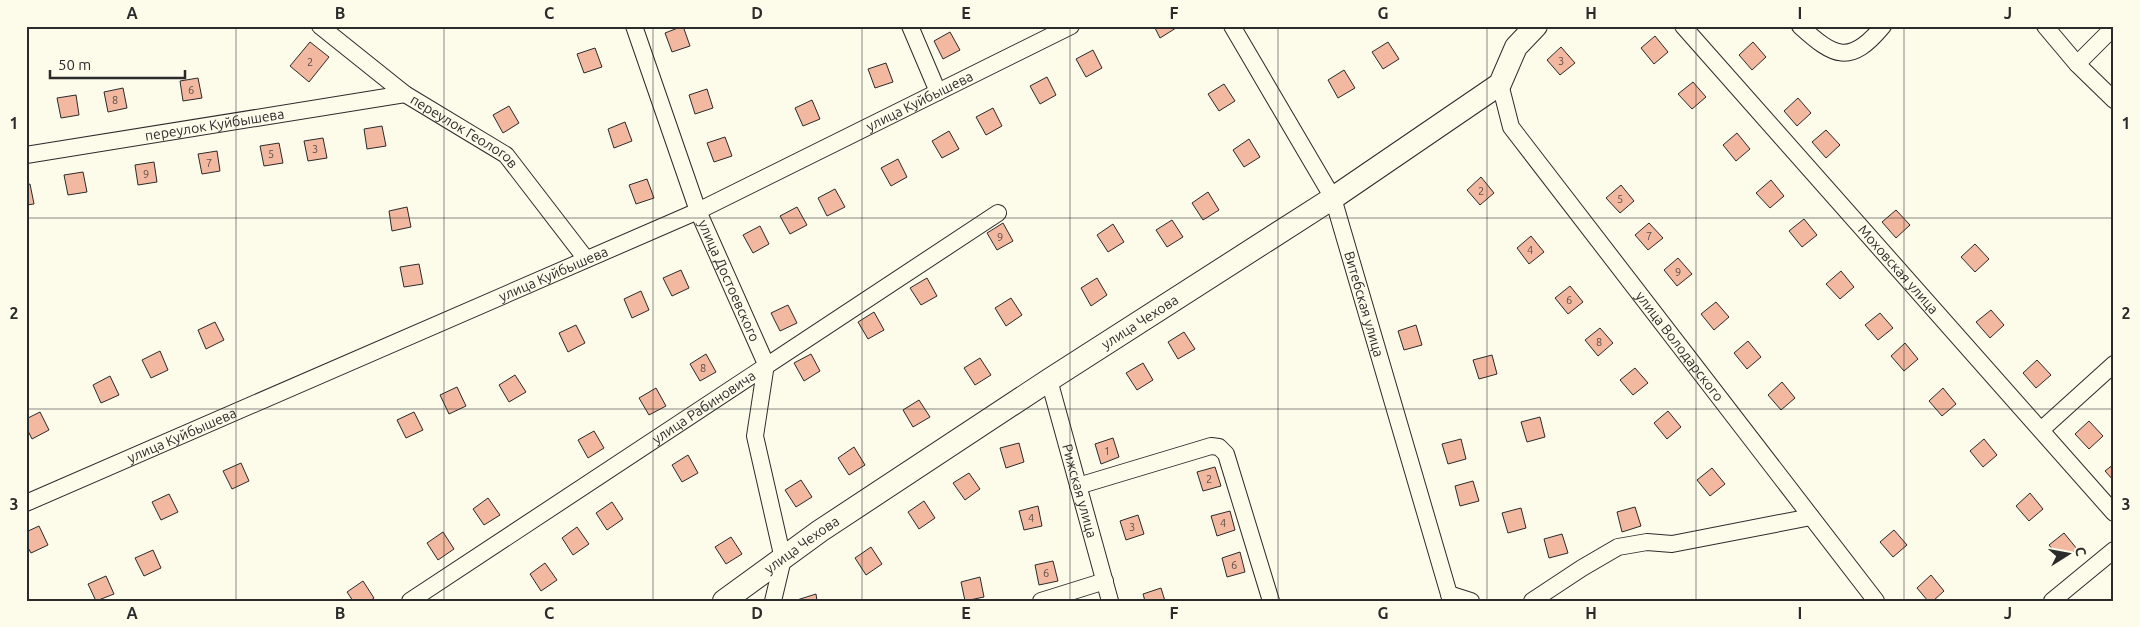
<svg xmlns="http://www.w3.org/2000/svg" width="2140" height="627" font-family="Ubuntu,sans-serif">
<style>
.building{fill:#f2b8a0;stroke:#2b2b2b}
.lines{fill:none;stroke-linecap:round;stroke-linejoin:round}
.street-casing{stroke:#2b2b2b;stroke-width:18}
.secondary-casing{stroke:#2b2b2b;stroke-width:24}
.street{stroke:#fdfbea;stroke-width:16}
.secondary{stroke:#fdfbea;stroke-width:22}
.grid{fill:none;stroke:#2b2b2b;stroke-width:1;stroke-opacity:0.55}
.labels{text-anchor:middle;stroke-width:4;stroke-linejoin:round;paint-order:stroke}
.number-label{font-size:11px;fill:#5d4e48}
.street-label{font-size:14px;fill:#2b2b2b;stroke:#fdfbea}
.neatline{fill:none;stroke:#2b2b2b;stroke-width:2}
.grid-label{font-size:16px;text-anchor:middle;font-weight:bold;fill:#2b2b2b}
</style>
<rect width="100%" height="100%" fill="#fdfbea"/>
<!-- building -->
<path class="building" d="M683 26 690 46 672 52 665 33Z
M1154 26H1175L1176 28 1160 38Z
M950 32 960 50 943 59 934 41Z
M1655 36 1668 52 1654 64 1641 48Z
M310 42 329 57 309 82 290 66Z
M1388 42 1399 59 1383 69 1372 52Z
M1753 42 1766 57 1752 70 1739 55Z
M1561 47 1575 63 1560 75 1547 60Z
M595 48 602 67 584 73 577 54Z
M1093 50 1102 68 1086 77 1076 59Z
M886 63 893 82 875 88 868 69Z
M1344 70 1355 88 1338 98 1328 80Z
M1047 77 1056 95 1040 104 1030 86Z
M198 78 202 98 183 101 180 81Z
M1693 82 1706 97 1692 109 1678 94Z
M1224 84 1235 101 1219 111 1208 94Z
M123 88 127 108 108 112 104 92Z
M707 89 713 108 695 114 689 95Z
M76 95 79 115 61 118 57 98Z
M1798 98 1811 113 1797 126 1784 111Z
M812 100 820 119 803 126 795 108Z
M509 106 519 123 503 133 493 115Z
M993 108 1002 126 986 135 976 117Z
M625 122 632 141 614 148 608 129Z
M382 126 386 146 367 149 364 129Z
M1826 130 1840 145 1826 158 1812 142Z
M949 131 959 149 942 158 932 141Z
M1737 133 1750 149 1736 161 1723 145Z
M725 137 732 156 714 162 707 143Z
M323 138 327 158 308 161 304 141Z
M1249 139 1260 157 1244 167 1233 150Z
M279 143 283 163 264 166 260 146Z
M217 151 220 171 202 174 198 154Z
M898 159 907 177 891 186 881 168Z
M154 162 157 182 138 185 135 165Z
M83 172 87 192 68 195 64 175Z
M1481 177 1494 193 1480 205 1467 190Z
M647 179 654 198 636 204 629 185Z
M1771 180 1784 196 1770 208 1756 193Z
M30 184 34 204 26 205V185Z
M1621 185 1634 201 1620 213 1606 198Z
M835 189 845 207 827 216 818 198Z
M1208 192 1219 210 1203 220 1192 203Z
M407 207 411 227 392 231 389 211Z
M797 207 807 225 790 234 780 216Z
M1896 210 1910 225 1896 238 1882 222Z
M1804 219 1817 235 1802 247 1789 231Z
M1172 220 1183 237 1167 247 1156 230Z
M1003 223 1013 241 997 250 987 233Z
M1649 223 1663 238 1648 250 1635 235Z
M1113 224 1124 242 1108 252 1097 235Z
M760 226 769 244 753 253 743 235Z
M1531 236 1544 252 1529 264 1517 248Z
M1975 244 1989 259 1975 272 1961 257Z
M1678 258 1692 274 1677 286 1664 270Z
M419 264 423 284 404 287 400 267Z
M681 270 689 288 672 296 663 278Z
M1841 271 1854 287 1840 299 1826 284Z
M927 278 937 296 921 305 910 288Z
M1097 278 1107 295 1091 306 1081 288Z
M1570 286 1583 302 1568 314 1555 298Z
M641 291 649 310 632 318 624 299Z
M1011 298 1022 315 1006 326 995 308Z
M1716 302 1729 317 1714 330 1701 314Z
M788 305 797 323 780 331 771 313Z
M1991 310 2004 325 1990 338 1976 322Z
M874 312 884 330 868 339 858 322Z
M1880 313 1893 328 1878 340 1865 325Z
M215 322 224 340 206 349 198 330Z
M576 325 585 343 568 352 559 333Z
M1416 325 1422 345 1404 350 1398 331Z
M1600 328 1613 343 1598 356 1585 340Z
M1184 332 1195 349 1178 359 1168 342Z
M1748 341 1761 357 1747 369 1734 353Z
M1905 343 1918 359 1904 371 1891 356Z
M160 351 168 370 151 378 142 360Z
M706 354 716 372 700 381 690 364Z
M811 354 820 371 804 381 794 363Z
M1492 355 1497 374 1479 379 1473 360Z
M980 358 991 375 975 385 964 368Z
M2037 360 2051 375 2036 388 2023 373Z
M1143 363 1153 380 1137 390 1126 373Z
M1635 368 1648 383 1633 395 1620 380Z
M515 375 526 392 509 402 499 385Z
M110 376 119 395 101 403 93 385Z
M1782 382 1795 398 1781 410 1768 395Z
M457 387 466 406 449 414 440 395Z
M656 388 666 406 649 415 639 398Z
M1943 388 1956 404 1942 416 1929 401Z
M919 400 930 417 913 427 903 410Z
M1668 411 1681 427 1667 439 1654 423Z
M40 412 49 430 32 439 26 427V419Z
M414 412 423 430 406 438 397 420Z
M1540 417 1545 437 1527 442 1521 422Z
M2089 421 2103 436 2089 449 2075 434Z
M594 431 604 448 588 458 578 440Z
M1113 438 1119 457 1101 464 1095 444Z
M1461 439 1466 459 1448 464 1442 444Z
M1984 439 1997 455 1983 467 1970 451Z
M1019 443 1024 462 1006 468 1000 448Z
M854 447 865 465 849 475 838 458Z
M688 455 698 473 682 482 672 465Z
M241 463 249 481 232 489 223 471Z
M2114 464V481L2105 471Z
M1215 467 1221 486 1203 491 1197 472Z
M1712 468 1725 484 1710 496 1697 480Z
M969 473 980 489 965 500 953 483Z
M801 480 812 497 796 507 785 490Z
M1473 481 1479 501 1460 506 1455 486Z
M2030 493 2043 509 2029 521 2016 506Z
M169 494 178 512 161 520 152 502Z
M488 498 500 515 484 525 473 509Z
M924 501 935 518 919 529 908 512Z
M612 502 623 519 607 530 596 513Z
M1038 506 1042 526 1024 530 1019 511Z
M1635 507 1641 526 1622 532 1617 512Z
M1521 508 1526 528 1508 533 1502 513Z
M1230 511 1235 530 1217 536 1211 516Z
M1138 515 1144 534 1126 540 1120 521Z
M39 526 48 545 31 553 26 544V532Z
M577 527 589 544 573 555 562 538Z
M1894 530 1907 545 1893 557 1880 542Z
M443 532 454 549 438 560 427 543Z
M2064 533 2077 549 2062 561 2049 545Z
M1562 534 1568 553 1549 558 1544 539Z
M731 537 742 554 726 564 715 547Z
M871 547 882 564 866 575 855 558Z
M153 550 161 568 144 576 135 558Z
M1240 552 1245 572 1227 577 1222 558Z
M1053 561 1058 581 1039 585 1035 565Z
M545 563 557 580 541 591 530 574Z
M1931 575 1944 591 1933 601H1928L1917 588Z
M106 576 114 594 96 601 88 584Z
M980 577 984 597 965 601 961 582Z
M363 581 374 598 370 601H353L347 592Z
M1161 588 1165 601H1145L1143 594Z
M816 594 817 601H798L797 600Z"/>
<g class="lines">
<!-- street casing -->
<g class="street-casing">
<g id="street">
<path id="s1" d="M320 26 405 94 506 155 586 259"/>
<path id="s2" d="M634 26 698 211 766 364 755 436 783 559 773 601"/>
<path d="M910 26 938 92"/>
<path id="s3" d="M1232 26 1333 198 1451 601"/>
<path id="s4" d="M1683 26 2114 513"/>
<path d="M1800 26C1834 57 1850 66 1883 26"/>
<path d="M2045 26 2077 64 2114 100"/>
<path d="M2077 64 2114 27"/>
<path id="s5" d="M1500 84 1511 127 1876 601"/>
<path id="s6" d="M26 155 405 94"/>
<path id="s7" d="M1049 380 1110 601"/>
<path d="M2041 430 2114 364"/>
<path d="M1078 486 1211 446 1219 447 1226 454 1271 601"/>
<path id="s8" d="M26 503 698 211 1071 26"/>
<path d="M1449 594 1471 601"/>
<path id="s9" d="M410 601 998 213"/>
<path d="M1041 601 1105 581"/>
<path d="M1532 601 1582 568 1618 547 1647 542 1672 544 1811 517"/>
<path d="M2052 601 2114 550"/>
</g>
</g>
<!-- secondary casing -->
<g class="secondary-casing">
<g id="secondary">
<path id="s10" d="M724 601 820 531 1049 380 1333 198 1500 84 1516 47 1536 26"/>
</g>
</g>
<!-- street -->
<use href="#street" class="street"/>
<!-- secondary -->
<use href="#secondary" class="secondary"/>
</g>
<!-- grid -->
<path class="grid" d="M236 26V601M444 26V601M653 26V601M862 26V601M1070 26V601M1278 26V601M1487 26V601M1696 26V601M1904 26V601M26 218H2114M26 409H2114"/>
<g class="labels">
<!-- number labels -->
<g class="number-label">
<text x="1561" y="65">3</text>
<text x="310" y="66">2</text>
<text x="191" y="94">6</text>
<text x="115" y="104">8</text>
<text x="315" y="153">3</text>
<text x="271" y="158">5</text>
<text x="209" y="167">7</text>
<text x="146" y="178">9</text>
<text x="1481" y="195">2</text>
<text x="1620" y="203">5</text>
<text x="1649" y="240">7</text>
<text x="1000" y="241">9</text>
<text x="1530" y="254">4</text>
<text x="1678" y="276">9</text>
<text x="1569" y="304">6</text>
<text x="1599" y="346">8</text>
<text x="703" y="372">8</text>
<text x="1107" y="455">1</text>
<text x="1209" y="483">2</text>
<text x="1031" y="522">4</text>
<text x="1223" y="527">4</text>
<text x="1132" y="531">3</text>
<text x="1234" y="569">6</text>
<text x="1046" y="577">6</text>
</g>
<!-- street labels -->
<g class="street-label">
<text dy="5" stroke="none"><textPath href="#s8" startOffset="980">улица Куйбышева</textPath></text>
<text dy="5" stroke="none"><textPath href="#s6" startOffset="191">переулок Куйбышева</textPath></text>
<text dy="5" stroke="none"><textPath href="#s1" startOffset="179">переулок Геологов</textPath></text>
<text dy="5" stroke="none"><textPath href="#s4" startOffset="325">Моховская улица</textPath></text>
<text dy="5" stroke="none"><textPath href="#s8" startOffset="575">улица Куйбышева</textPath></text>
<text dy="5" stroke="none"><textPath href="#s2" startOffset="272">улица Достоевского</textPath></text>
<text dy="5" stroke="none"><textPath href="#s3" startOffset="310">Витебская улица</textPath></text>
<text dy="5" stroke="none"><textPath href="#s10" startOffset="501">улица Чехова</textPath></text>
<text dy="5" stroke="none"><textPath href="#s5" startOffset="321">улица Володарского</textPath></text>
<text dy="5" stroke="none"><textPath href="#s9" startOffset="352">улица Рабиновича</textPath></text>
<text dy="5" stroke="none"><textPath href="#s8" startOffset="170">улица Куйбышева</textPath></text>
<text dy="5" stroke="none"><textPath href="#s7" startOffset="115">Рижская улица</textPath></text>
<text dy="5" stroke="none"><textPath href="#s10" startOffset="96">улица Чехова</textPath></text>
</g>
</g>
<!-- border -->
<rect width="2140" height="627" fill="none" stroke="#fdfbea" stroke-width="55"/>
<!-- north arrow -->
<g transform="translate(2068 554) rotate(79)" stroke="#fdfbea" stroke-width="4" paint-order="stroke">
<path d="M0-4L9 19L0 12L-9 19Z" fill="#2b2b2b"/>
<text y="-8" font-size="14" font-weight="bold" text-anchor="middle" fill="#2b2b2b">С</text>
</g>
<!-- scale -->
<path d="M50 70v8h135v-8" fill="none" stroke="#2b2b2b" stroke-width="2.5"/>
<text x="58" y="70" font-size="15" fill="#2b2b2b" stroke="#fdfbea" stroke-width="4" paint-order="stroke">50 m</text>
<rect x="28" y="28" width="2084" height="572" class="neatline"/>
<g class="grid-label">
<text x="132" y="19">A</text>
<text x="340" y="19">B</text>
<text x="549" y="19">C</text>
<text x="757" y="19">D</text>
<text x="966" y="19">E</text>
<text x="1174" y="19">F</text>
<text x="1383" y="19">G</text>
<text x="1591" y="19">H</text>
<text x="1800" y="19">I</text>
<text x="2008" y="19">J</text>
<text x="14" y="129">1</text>
<text x="2126" y="129">1</text>
<text x="14" y="319">2</text>
<text x="2126" y="319">2</text>
<text x="14" y="510">3</text>
<text x="2126" y="510">3</text>
<text x="132" y="619">A</text>
<text x="340" y="619">B</text>
<text x="549" y="619">C</text>
<text x="757" y="619">D</text>
<text x="966" y="619">E</text>
<text x="1174" y="619">F</text>
<text x="1383" y="619">G</text>
<text x="1591" y="619">H</text>
<text x="1800" y="619">I</text>
<text x="2008" y="619">J</text>
</g>
</svg>
